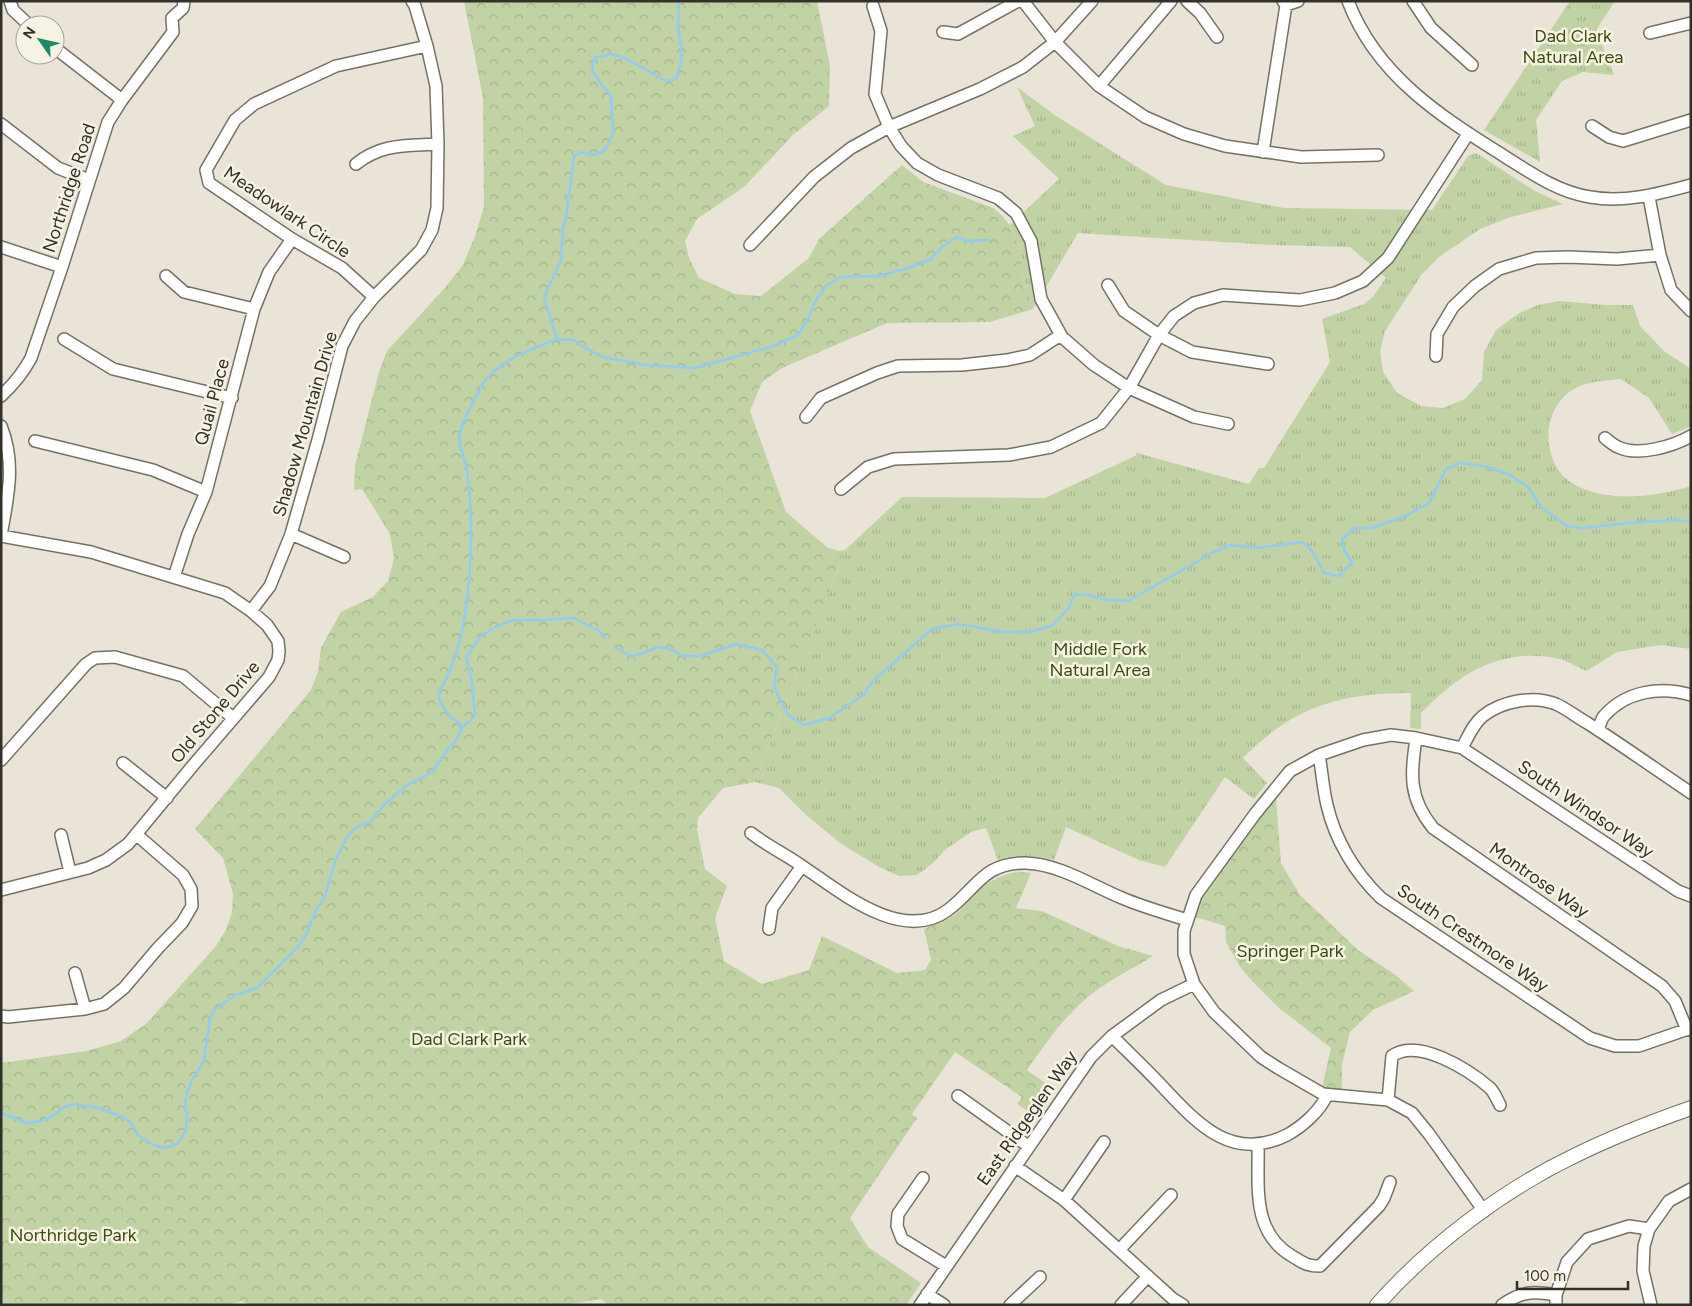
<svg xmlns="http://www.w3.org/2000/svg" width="1692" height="1306" font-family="Figtree,sans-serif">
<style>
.grass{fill:url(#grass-tufts)}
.park{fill:url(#park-crowns)}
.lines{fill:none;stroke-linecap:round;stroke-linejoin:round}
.stream{stroke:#93ccf2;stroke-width:2.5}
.minor-casing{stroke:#757165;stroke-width:14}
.major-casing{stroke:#757165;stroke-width:16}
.minor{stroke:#fff;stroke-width:11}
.major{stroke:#fff;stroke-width:14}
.labels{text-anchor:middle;stroke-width:5;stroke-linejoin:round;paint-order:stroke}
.park-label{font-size:18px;fill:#3c4d0d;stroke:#f6f2e4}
.street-label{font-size:18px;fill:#32302b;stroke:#f6f2e4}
</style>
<defs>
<pattern id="grass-tufts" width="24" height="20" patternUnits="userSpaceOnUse" patternTransform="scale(1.25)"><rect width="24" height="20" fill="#c1d2a4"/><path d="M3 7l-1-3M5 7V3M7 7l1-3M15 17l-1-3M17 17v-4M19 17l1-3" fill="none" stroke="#a6b58d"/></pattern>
<pattern id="park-crowns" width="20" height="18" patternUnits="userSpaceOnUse" patternTransform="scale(1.25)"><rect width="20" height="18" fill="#c1d2a4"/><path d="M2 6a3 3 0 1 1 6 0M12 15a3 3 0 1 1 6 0" fill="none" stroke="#a6b58d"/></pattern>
</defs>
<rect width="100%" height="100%" fill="#e9e4d7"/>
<!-- grass -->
<path class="grass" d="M1570 1H1615L1596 30 1614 75 1583 72 1562 81 1536 120 1540 162 1484 130Z
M1017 87 1056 116 1166 185 1284 208 1432 210 1468 156 1474 153 1478 154 1533 190 1563 204 1511 217 1480 229 1439 257 1422 274 1385 331 1380 351 1383 372 1397 393 1421 406 1443 408 1465 399 1482 380 1484 352 1496 330 1519 313 1538 305 1559 301 1605 305H1633L1640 326 1664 351 1691 369V426L1672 434 1649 398 1621 379C1602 381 1582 381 1567 394 1540 416 1543 465 1572 483 1606 504 1655 497 1691 486V649L1661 645 1617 652 1587 671C1577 667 1566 660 1555 658 1498 648 1459 674 1421 713V729L1410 728 1411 693C1340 693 1294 706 1243 758L1267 783 1254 799 1225 777 1165 867 1139 860 1066 827 1054 860C1034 855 1017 854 998 860L986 828 971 832 946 849 933 863 917 875 899 876 879 867 840 843 804 813 779 788 755 782 845 550 902 497 1045 498 1135 456 1137 453 1249 484 1259 468H1264L1330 362 1322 319 1364 304 1373 297 1386 278 1350 247 1274 245 1078 233 1033 309C1030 300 1026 291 1024 282 1020 261 1020 245 1010 225L1059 179 1013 136 1035 126Z"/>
<!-- park -->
<path class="park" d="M464 1H817L830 66 829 106 793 135 744 187 697 219 685 241 689 258 699 278 735 294 761 296 809 258 819 239 902 165 923 182 993 208C1020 228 1019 252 1024 282 1026 291 1030 300 1033 309L990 322 887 323 782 368 762 382 750 411 786 512 828 548 839 551 845 550 755 782 723 788 698 818 697 829 705 869 727 886 715 918 724 961 762 984 809 970 822 936 897 973 925 970 931 960 924 929C935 924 946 921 956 914 964 907 970 898 978 891 993 878 1011 869 1031 873L1016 908 1042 911 1118 946 1153 956C1134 968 1111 979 1093 993 1066 1014 1047 1041 1027 1070L1055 1090 1036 1117 1017 1104 1022 1097 955 1052 912 1114 917 1118 850 1218 868 1247 921 1283 906 1305H608L601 1299 565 1305H249L242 1301 227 1305H1V1063L87 1051 121 1041 147 1023 216 946 226 930 232 912 233 894 223 858 195 829 311 690 318 672 321 648 341 612 373 597 388 581 394 558 390 534 362 489 354 490 355 465 379 372 387 351 444 289 463 265 475 236 484 207 483 98Z
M1276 798 1281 863 1300 895 1358 950 1397 976 1414 991 1373 1010 1350 1032 1342 1064V1090L1322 1088 1331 1048 1279 1008 1253 982 1241 968 1226 942 1225 926 1192 916 1201 900 1264 810Z"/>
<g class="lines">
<!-- stream -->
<path class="stream" d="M557 339 574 340 585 348 603 357 646 365 695 368 774 346 798 335 808 319 815 302 826 286 840 277 879 276 911 267 931 259 944 245 957 237 966 241 988 240
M615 647 631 656 644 653 657 647 667 648 683 656H700L737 644 762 650 777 667 774 687 788 715 804 725 829 718 863 695 874 680 932 629 959 624 1002 632H1030L1053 625 1068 609 1075 594 1089 595 1106 600 1128 601 1212 553 1230 545 1257 548 1302 542 1313 552 1324 573 1339 576 1352 563 1344 550 1342 539 1355 528H1371L1406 516 1429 503 1446 469 1460 463 1484 466 1508 474 1528 487 1542 508 1567 526 1582 528 1627 523 1678 520 1691 522
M461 728 470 721 475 714 472 683 466 657 481 636 495 627 513 620H543L574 618 599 631 605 638
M1 1113 27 1123 41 1121 53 1116 64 1107 73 1104 95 1107 123 1117 131 1123 139 1136 156 1146 165 1148 177 1144 186 1131 187 1116 185 1106 187 1093 192 1080 204 1061 210 1019 215 1009 236 995 257 988 297 948 306 935 315 912 325 896 335 861 347 837 357 827 370 822 384 805 408 784 422 778 433 771 448 749 454 743 460 734 461 725C449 716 441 709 438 693 471 644 474 547 469 489 468 481 468 473 466 466 463 455 458 444 460 433 462 423 468 413 472 404 477 396 481 385 487 378 506 358 532 349 557 339L544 297 561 260 563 228 566 218 574 156 581 152 593 155 604 151 613 134 611 97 592 71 594 58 611 54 625 58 666 81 676 79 681 64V46L678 28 679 1"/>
<!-- minor casing -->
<g class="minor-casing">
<path id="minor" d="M10 1 13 10 29 25
M1023 1 1055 42 1099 86 1145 117 1184 134 1225 146 1301 157 1378 155
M1187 1 1200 13 1217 37
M1348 1C1376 75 1440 116 1504 156 1531 173 1558 192 1590 197 1624 203 1658 194 1691 185
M1413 1 1431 28 1472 65
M1286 5 1298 1
M873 6 881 31 875 94 889 127 901 146 917 163 938 175 998 198 1016 213 1031 241 1041 299 1062 337 1094 365 1129 388 1194 417 1228 424
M943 32 958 34 1018 1
M1650 33 1691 23
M55 48 122 100
M1099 86 1171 1
M1 124 58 168 89 180
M1592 126 1609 137 1623 141 1691 120
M1263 152 1286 5 1283 1
M356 164C382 143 407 146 438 144
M1649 197 1660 255 1671 290 1691 311
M750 245 814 177 851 148 889 127 980 89 1023 67 1055 42 1092 1
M1 247 62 267
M166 276 184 292 254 309
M1108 285 1124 311 1159 335 1192 352 1268 364
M374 297 342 268 292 239 209 183 206 170 235 120 254 104 336 66 427 46
M64 339 113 369 232 398
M1436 356 1437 334 1453 307 1475 286 1499 269 1536 258 1568 257 1617 259 1660 255
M1 396C14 384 23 373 31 358L62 267 108 122 122 100 173 32 172 18 183 8 184 1
M806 417 821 398 877 373 898 366 962 365 1007 360 1030 355 1056 338 1062 337
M1 426C16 463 8 497 1 535
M1605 438C1609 441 1613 445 1618 447 1638 457 1673 446 1691 436
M35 441 153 470 206 492
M841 489 868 467 894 459 1009 455 1051 447 1101 423 1129 388 1159 335 1174 316 1194 303 1223 295 1300 300 1335 293 1363 281 1388 258 1468 134
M291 534 344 557
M1 536 91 552 225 593 251 611 267 625 278 641 279 651 278 660 269 677 195 763 128 844 106 860 88 868 1 890
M174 577 188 534 206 492 254 309 269 272 292 239
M251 611 270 586 291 534 318 440 342 346 355 321 374 297 421 250 432 230 437 208 438 144 436 86 427 46 415 6 412 1
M1598 730C1600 726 1601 719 1604 716 1626 691 1660 686 1691 695
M1416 738C1411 775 1408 797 1433 828L1662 986 1675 1001 1687 1030
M1462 748C1468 737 1473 724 1483 716 1502 701 1533 695 1556 704 1567 709 1578 718 1589 724 1623 746 1657 770 1691 793
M1319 755C1322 771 1323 789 1327 805 1335 840 1355 873 1381 898L1590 1038 1615 1046H1639L1691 1028
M1 760 86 664 95 658 115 657 183 676 233 718
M123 763 167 798
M751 833C766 845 783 853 799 864 837 889 901 945 948 910 977 888 984 862 1026 863 1059 864 1093 886 1122 898 1143 907 1165 913 1187 920
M61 835 70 872
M769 929 772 908 802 866
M75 973 85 1009
M1 1016 8 1017 85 1009 104 1004 124 988 158 948 182 923 192 906 191 889 183 875 137 835
M1112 1036C1128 1052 1145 1068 1161 1085 1197 1123 1231 1163 1287 1135 1303 1126 1320 1111 1327 1095
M958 1096 1028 1146
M1388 1100 1392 1056C1418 1037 1469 1070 1490 1088 1494 1092 1497 1099 1500 1105
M1258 1145C1259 1186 1251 1232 1292 1256 1304 1263 1306 1266 1320 1266L1379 1206 1384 1198 1390 1182
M1015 1166 1064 1200 1173 1299 1183 1305
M923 1178 898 1214 897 1226 902 1239 946 1266
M1064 1200 1104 1142
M1484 1211 1429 1134 1412 1113 1388 1100 1323 1094 1278 1068 1261 1057 1214 1012 1194 984 1184 954V931L1196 895 1255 814 1290 771 1319 755 1363 740 1391 735 1416 738 1462 748 1678 891 1691 896
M1120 1249 1171 1195
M927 1294 944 1305
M920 1305 1091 1057 1112 1036 1161 1000 1194 984
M1010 1305 1040 1277
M1121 1305 1148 1276
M1502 1305C1522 1291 1533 1291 1556 1295
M1556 1305V1295L1567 1262 1588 1239 1629 1226 1649 1229
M1651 1305 1643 1271 1644 1246 1649 1229 1669 1201 1691 1189"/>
</g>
<!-- major casing -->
<g class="major-casing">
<path id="major" d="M1377 1305C1429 1246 1503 1190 1574 1156 1612 1137 1651 1122 1691 1108"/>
</g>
<!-- minor -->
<use href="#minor" class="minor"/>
<!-- major -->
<use href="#major" class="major"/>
</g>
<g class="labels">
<!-- park labels -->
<g class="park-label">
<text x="1573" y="42">Dad Clark<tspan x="1573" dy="21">Natural Area</tspan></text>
<text x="1100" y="655">Middle Fork<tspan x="1100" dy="21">Natural Area</tspan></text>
<text x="1290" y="957">Springer Park</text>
<text x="469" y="1045">Dad Clark Park</text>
<text x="73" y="1241">Northridge Park</text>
</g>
<!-- street labels -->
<g class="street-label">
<text transform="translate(69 188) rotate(-72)" y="6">Northridge Road</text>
<text transform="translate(287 212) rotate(34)" y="6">Meadowlark Circle</text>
<text transform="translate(212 402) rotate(-75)" y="6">Quail Place</text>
<text transform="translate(305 424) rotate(-74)" y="6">Shadow Mountain Drive</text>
<text transform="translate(215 712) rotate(-50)" y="6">Old Stone Drive</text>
<text transform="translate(1586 809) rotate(34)" y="6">South Windsor Way</text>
<text transform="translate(1539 880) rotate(35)" y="6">Montrose Way</text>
<text transform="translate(1473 938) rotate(34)" y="6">South Crestmore Way</text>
<text transform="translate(1027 1118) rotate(-55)" y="6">East Ridgeglen Way</text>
</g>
</g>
<!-- border -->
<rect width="1692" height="1306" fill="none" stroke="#32302b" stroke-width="5"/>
<!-- north arrow -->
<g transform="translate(40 40) rotate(304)"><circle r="24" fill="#f6f2e4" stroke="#a8a49a"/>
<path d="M0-4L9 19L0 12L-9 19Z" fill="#218966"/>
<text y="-8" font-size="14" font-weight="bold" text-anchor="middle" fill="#32302b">N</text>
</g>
<!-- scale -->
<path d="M1517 1281v8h111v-8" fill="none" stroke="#32302b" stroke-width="2.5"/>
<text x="1524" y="1281" font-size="15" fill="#32302b" stroke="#f6f2e4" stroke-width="4" paint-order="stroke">100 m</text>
</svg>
